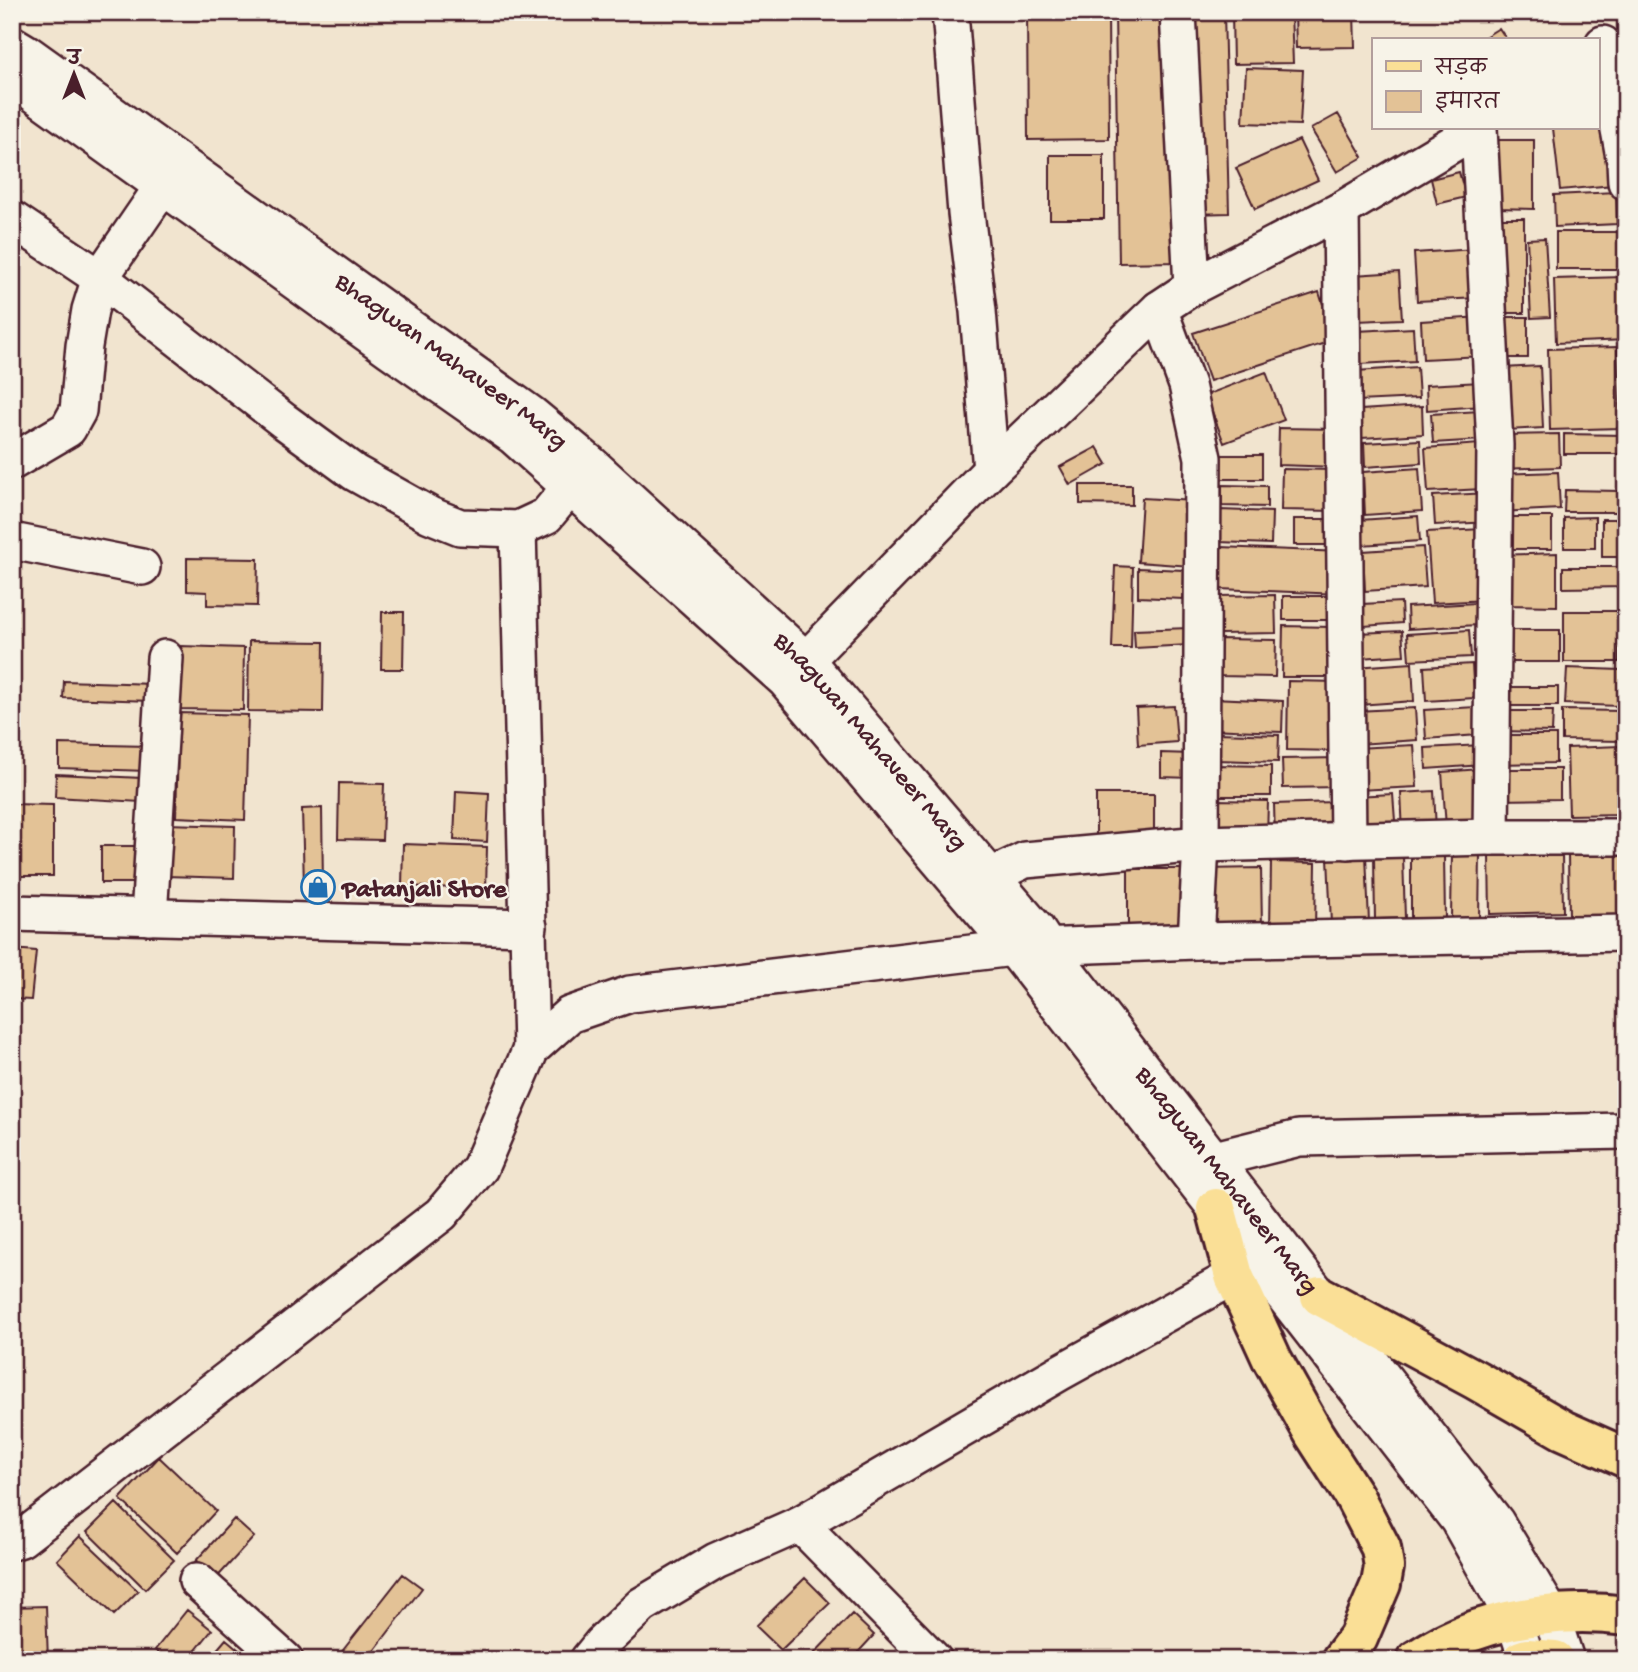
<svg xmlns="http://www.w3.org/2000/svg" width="1638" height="1672" font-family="'Gochi Hand','Playpen Sans Deva',sans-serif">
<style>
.building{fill:#e3c296;stroke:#4a1f2b;stroke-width:2}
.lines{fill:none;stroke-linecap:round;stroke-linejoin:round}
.minor-casing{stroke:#4a1f2b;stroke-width:40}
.major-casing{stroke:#4a1f2b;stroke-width:44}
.minor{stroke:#f7f3e8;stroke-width:35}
.major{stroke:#fadf96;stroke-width:38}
.labels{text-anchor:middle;stroke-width:5;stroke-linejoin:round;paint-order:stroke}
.street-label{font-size:26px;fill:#4a1f2b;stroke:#f7f3e8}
.poi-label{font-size:26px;font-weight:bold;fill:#4a1f2b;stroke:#f7f3e8;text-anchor:start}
</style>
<rect width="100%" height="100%" fill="#f1e4cf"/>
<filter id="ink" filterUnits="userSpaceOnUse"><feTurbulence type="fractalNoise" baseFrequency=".0143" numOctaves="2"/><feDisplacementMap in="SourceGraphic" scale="14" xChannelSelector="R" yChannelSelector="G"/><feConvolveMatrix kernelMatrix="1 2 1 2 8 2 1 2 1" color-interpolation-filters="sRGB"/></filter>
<g filter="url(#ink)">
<!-- building -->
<path class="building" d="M1027 12H1108L1109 139 1028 140Z
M1115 12H1173L1177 262 1119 263Z
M1188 12H1224L1229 213 1193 214Z
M1232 12H1291L1293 63 1233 64Z
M1295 12H1354L1355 47 1296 48Z
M1499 28 1507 40H1480Z
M1619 37H1626V83Z
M1246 68 1303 70 1300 125 1243 123Z
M1598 108 1613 185 1560 190 1553 128H1598Z
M1338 114 1363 157 1337 172 1311 129Z
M1299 140 1318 180 1255 209 1236 168Z
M1497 140H1534V209L1496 208Z
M1050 155H1104V219H1050Z
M1459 172 1466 197 1437 204 1431 179Z
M1616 192 1617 224 1555 227 1554 195Z
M1495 218H1524V313H1495Z
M1556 232H1622V269H1556Z
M1545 238 1550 317 1531 318 1527 239Z
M1476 249 1479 298 1417 301 1414 253Z
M1399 272 1402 319 1357 321 1354 275Z
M1624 277 1626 340 1556 343 1554 279Z
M1319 292 1334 340 1210 381 1193 333Z
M1481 317 1483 356 1423 359 1421 321Z
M1500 317H1528V358H1499Z
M1413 328 1415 361 1360 364 1357 331Z
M1617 347 1620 428 1550 430 1548 349Z
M1540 366 1543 428 1507 430 1504 368Z
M1417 367 1419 398 1358 401 1356 371Z
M1266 372 1284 420 1224 443 1206 395Z
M1481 382 1482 406 1427 410 1426 385Z
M1422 406 1423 434 1362 438 1361 410Z
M1480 411 1482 440 1433 443 1431 414Z
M1279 428 1339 429 1338 467 1278 465Z
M1559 434 1560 467 1500 469 1499 435Z
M1564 434 1624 435V454H1564Z
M1420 440 1421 463 1365 467 1364 443Z
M1480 444 1482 489 1428 492 1425 448Z
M1097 447 1107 464 1070 485 1060 467Z
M1221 455H1262V479H1221Z
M1419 468 1422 511 1365 515 1363 472Z
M1282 469 1337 470 1336 511 1281 510Z
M1558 472 1560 509 1499 512 1498 474Z
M1080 485H1132V505L1080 504Z
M1222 485 1267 486V507L1222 506Z
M1565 490 1620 491 1619 512H1564Z
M1488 493 1490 522 1435 525 1433 496Z
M1142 498 1194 501 1191 566 1138 562Z
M1220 510 1272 512 1271 544 1219 542Z
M1418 516 1420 541 1361 545 1360 520Z
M1500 517H1552V549H1500Z
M1595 517V548H1564V518Z
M1294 519H1338V545H1294Z
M1602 519H1626V557H1602Z
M1482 529 1486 600 1432 603 1427 532Z
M1220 547 1342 552 1340 594 1219 589Z
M1423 547 1426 587 1365 591 1363 551Z
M1557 553V606L1501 605 1498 555Z
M187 558 258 559 257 606 207 605V592L187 591Z
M1115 566 1133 567 1131 648H1112Z
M1563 567H1625V587L1563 588Z
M1138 568 1184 570 1183 599 1138 597Z
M1275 595 1276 633 1220 634 1219 596Z
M1283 596H1339V620H1283Z
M1401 602 1402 623 1364 626 1362 604Z
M1476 603 1477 625 1408 629 1407 607Z
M1564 611H1619V662H1564Z
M382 612H404L403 669H381Z
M1283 626 1331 627 1330 677H1282Z
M1189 628V645L1135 648 1134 630Z
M1469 630 1471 657 1409 660 1407 634Z
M1502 630H1560V662H1502Z
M1402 631 1404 655 1360 658 1358 633Z
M1219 639 1276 640 1275 677 1218 676Z
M249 641 324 642 323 712 248 711Z
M180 646 244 648 243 710 178 709Z
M1412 663 1414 701 1358 705 1355 667Z
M1472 664 1474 698 1426 701 1424 667Z
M1567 668 1621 670 1619 706 1565 704Z
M64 681 153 684 152 701 63 698Z
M1288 681 1341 682 1340 751 1287 750Z
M1500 687H1558V706H1500Z
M1211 698 1283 701 1282 732 1210 729Z
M1174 706 1177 742 1138 745 1136 708Z
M1476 707 1478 735 1426 739 1424 710Z
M1415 708 1417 740 1358 744 1356 711Z
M1562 710 1622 711V741L1562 740Z
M1499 711H1553L1552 732 1498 731Z
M179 713 248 715 245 820 176 817Z
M1218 733 1279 735 1278 762 1217 760Z
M1497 735H1556V763L1497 764Z
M59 744 149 746 147 771 59 768Z
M1414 745 1417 787 1358 790 1356 748Z
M1482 745 1483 765 1426 769 1425 748Z
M1621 746 1623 814 1569 815 1567 748Z
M1161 753 1192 754V778L1161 777Z
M1339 758 1340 787 1283 788 1282 759Z
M1213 765 1271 766V796H1213Z
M1480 769 1484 825 1446 827 1442 772Z
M1496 769H1560V799L1496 800Z
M56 774 142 778 141 802 55 797Z
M339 783 384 784 382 840 338 839Z
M456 791 489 793 487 842 454 840Z
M1434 791 1436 830 1403 832 1401 793Z
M1096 794H1154V840H1096Z
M1393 794 1396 834 1356 836 1354 796Z
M1216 800 1268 801 1267 838H1216Z
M1334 802 1336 838 1275 840 1274 804Z
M12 804 53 805V876H12Z
M322 808 323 886H304L302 809Z
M166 824 235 826 234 878 165 876Z
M403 844 487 847 486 889 402 886Z
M101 846H142L141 883H101Z
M1452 853 1480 854 1479 919 1451 918Z
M1626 853V916H1569L1568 854Z
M1562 854 1563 912 1490 914 1489 856Z
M1366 855 1369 922 1331 924 1328 857Z
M1411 856H1444L1445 918H1411Z
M1403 857 1405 918 1375 919 1374 858Z
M1271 862 1316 863 1315 931H1270Z
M1261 868 1262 928H1204L1203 869Z
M1128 869H1181L1180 931H1128Z
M12 949 36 951 31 1000 12 999Z
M159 1457 216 1511 177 1553 120 1499Z
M116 1503 174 1560 145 1589 87 1532Z
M234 1519 254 1537 212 1583 192 1565Z
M80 1536 138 1591 114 1615 57 1560Z
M403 1574 422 1588 367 1660H347L340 1654Z
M805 1578 830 1603 781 1650 756 1626Z
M46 1606 48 1660H12V1607Z
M187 1610 212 1630 188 1660H168L155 1650Z
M852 1614 874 1635 851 1660H808Z
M226 1639 251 1660H208Z"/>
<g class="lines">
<!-- minor casing -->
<g class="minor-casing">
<g id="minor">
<path d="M950 12 966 213 978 311 991 470"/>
<path d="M1178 12 1192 287"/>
<path id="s1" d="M12 44 27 53 531 414 590 463 806 660 1037 930 1048 947 1496 1522 1551 1614 1566 1660"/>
<path d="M1603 44 1625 162 1626 182"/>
<path d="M12 78 390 350 514 437 785 680 1013 948 1458 1520 1514 1620 1522 1644"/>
<path d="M1341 210 1348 841"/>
<path d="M12 219 100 278 284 421 355 473 430 515 460 527 518 529 546 516 586 468"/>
<path d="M1159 309 1187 385 1203 458 1201 844 1196 941"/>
<path d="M12 462 68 429 78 411 84 346 90 310 100 278 163 186"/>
<path d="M518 529 531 1049"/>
<path d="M12 540 17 542 142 567"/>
<path d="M806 660 991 470 1159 309 1192 287 1341 210 1479 128 1495 445 1491 837"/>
<path d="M991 876 1025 860 1201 844 1491 837H1626"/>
<path d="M12 913 529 927"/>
<path d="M149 917 165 658"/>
<path d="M1215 1159 1299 1138 1626 1131"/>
<path d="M800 1524 934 1660"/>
<path d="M12 1542 21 1539 441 1214 480 1168 531 1049 569 1015 630 994 1013 948 1196 941 1626 933"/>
<path d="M197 1581 285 1660"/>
<path d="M588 1660 601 1644 642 1605 716 1561 800 1524 1059 1373 1234 1276"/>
</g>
</g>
<!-- major casing -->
<g class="major-casing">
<path id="major" d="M1216 1208 1234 1276 1272 1359 1314 1434 1354 1496 1381 1548 1384 1567 1381 1584 1358 1638 1341 1660
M1320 1296 1476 1380 1563 1430 1626 1458
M1416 1660C1427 1653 1438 1646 1449 1641 1501 1616 1570 1608 1626 1616
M1521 1660 1527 1658 1555 1660"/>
</g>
<!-- minor -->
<use href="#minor" class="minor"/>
<!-- major -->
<use href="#major" class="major"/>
</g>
</g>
<!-- icons -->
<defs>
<g id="shop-ring" transform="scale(1.75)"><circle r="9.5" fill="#f7f3e8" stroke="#1f6fb2" stroke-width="1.5"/><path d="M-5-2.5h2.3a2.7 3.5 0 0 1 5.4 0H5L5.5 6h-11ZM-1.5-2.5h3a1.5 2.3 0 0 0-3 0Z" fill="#1f6fb2"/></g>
</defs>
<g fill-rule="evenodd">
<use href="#shop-ring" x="318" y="887"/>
</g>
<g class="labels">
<!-- street labels -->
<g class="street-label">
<text dy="9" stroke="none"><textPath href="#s1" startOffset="542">Bhagwan Mahaveer Marg</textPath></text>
<text dy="9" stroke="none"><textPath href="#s1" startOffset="1110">Bhagwan Mahaveer Marg</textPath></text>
<text dy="9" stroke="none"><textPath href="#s1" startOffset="1676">Bhagwan Mahaveer Marg</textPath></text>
</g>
<!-- poi labels -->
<g class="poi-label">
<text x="342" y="896">Patanjali Store</text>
</g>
</g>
<!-- margin -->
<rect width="1638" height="1672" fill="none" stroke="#f7f3e8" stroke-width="42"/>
<rect x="21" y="21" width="1596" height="1630" fill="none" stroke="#4a1f2b" stroke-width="2.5" filter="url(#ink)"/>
<!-- legend -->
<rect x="1372" y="38" width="228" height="91" fill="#f7f3e8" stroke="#b29e9c" stroke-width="2"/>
<rect x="1386" y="61" width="35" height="10" fill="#fadf96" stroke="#b29e9c" stroke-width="2"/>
<text x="1435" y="74" font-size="21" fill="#4a1f2b">सड़क</text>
<rect x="1386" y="91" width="35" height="21" fill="#e3c296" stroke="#b29e9c" stroke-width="2"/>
<text x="1435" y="108" font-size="21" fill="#4a1f2b">इमारत</text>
<!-- north arrow -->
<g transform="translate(74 74)" stroke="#f7f3e8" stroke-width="5" paint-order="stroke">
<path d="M0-5L12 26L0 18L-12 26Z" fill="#4a1f2b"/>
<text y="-10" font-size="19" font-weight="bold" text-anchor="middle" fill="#4a1f2b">उ</text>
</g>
</svg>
